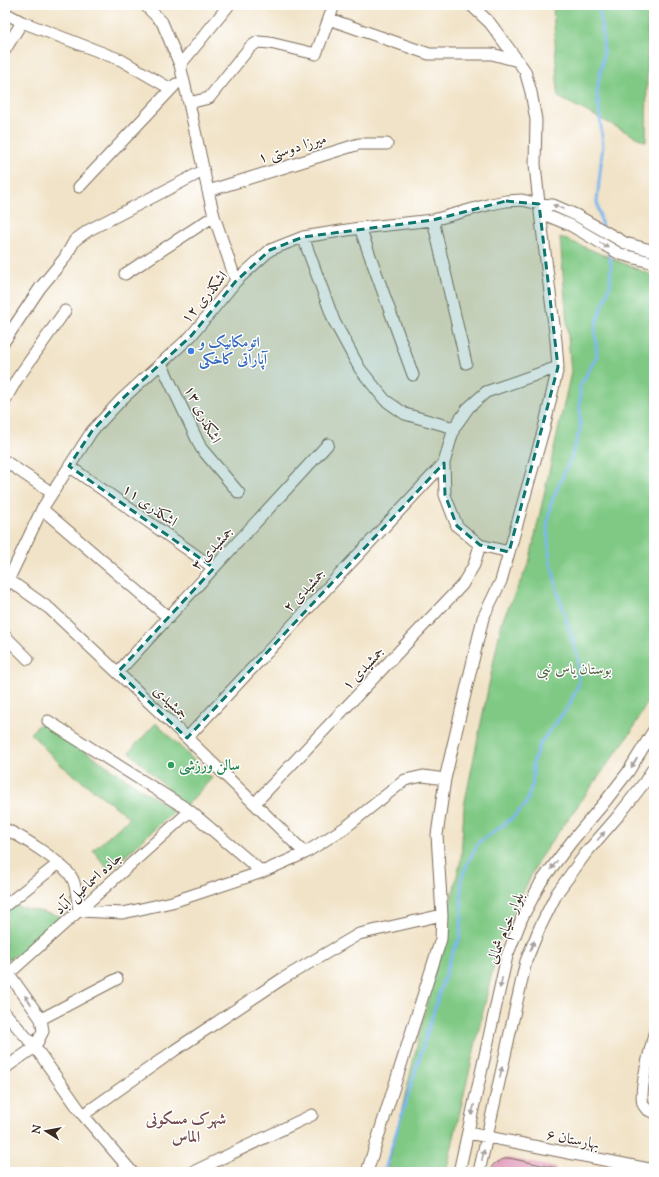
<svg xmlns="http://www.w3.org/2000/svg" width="659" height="1177" font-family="'Sorts Mill Goudy',Amiri,serif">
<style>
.green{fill:#80c985;stroke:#5e7a52}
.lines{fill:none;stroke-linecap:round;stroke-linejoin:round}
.stream{stroke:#7eb8ef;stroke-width:3}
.building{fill:#db8aad}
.minor-casing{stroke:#7b6b59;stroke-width:13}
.minor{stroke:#fff;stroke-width:11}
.oneway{fill:#a79f9a}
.marked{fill:#0f766e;fill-opacity:0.2;stroke:#0f766e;stroke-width:3;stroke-dasharray:8 5;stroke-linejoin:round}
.shop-dot{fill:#3f7fe0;stroke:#fff;stroke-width:1.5}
.leisure-dot{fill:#2e9e5b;stroke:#fff;stroke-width:1.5}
.labels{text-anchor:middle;stroke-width:3;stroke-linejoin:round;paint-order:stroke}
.street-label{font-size:15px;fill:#3b2a1e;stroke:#fff}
.shop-label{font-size:15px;font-weight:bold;fill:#366cbe;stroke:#fff;text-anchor:start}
.park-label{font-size:15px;fill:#536242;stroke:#fff}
.leisure-label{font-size:15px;font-weight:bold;fill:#27864d;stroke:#fff;text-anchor:start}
.neighbourhood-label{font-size:16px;font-weight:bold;fill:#734c50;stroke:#fff}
</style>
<rect width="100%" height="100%" fill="#fff"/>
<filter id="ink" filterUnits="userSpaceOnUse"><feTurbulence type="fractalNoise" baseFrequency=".025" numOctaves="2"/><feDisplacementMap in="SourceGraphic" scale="8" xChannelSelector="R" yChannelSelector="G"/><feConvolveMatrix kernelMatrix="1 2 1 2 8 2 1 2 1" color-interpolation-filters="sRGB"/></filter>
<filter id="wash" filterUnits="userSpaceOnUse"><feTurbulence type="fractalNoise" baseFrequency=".012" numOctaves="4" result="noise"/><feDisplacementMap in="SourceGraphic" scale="16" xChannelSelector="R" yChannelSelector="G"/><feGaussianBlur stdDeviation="0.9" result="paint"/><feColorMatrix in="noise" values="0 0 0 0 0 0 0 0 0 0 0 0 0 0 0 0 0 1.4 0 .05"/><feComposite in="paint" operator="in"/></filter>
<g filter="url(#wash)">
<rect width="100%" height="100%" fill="#f1e3c7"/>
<!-- green -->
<path class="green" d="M553 5H648L646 142 558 97Z
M560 237 654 276V690L631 732 539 859 499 942 446 1172H387L461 859 464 806 502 621 529 563 571 372Z
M42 722 174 811 109 871 93 850 130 818 61 765 30 733Z
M156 723 212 778 186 806 129 752Z
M11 905 65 917 26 951 5 960V907Z"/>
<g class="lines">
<!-- stream -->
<path class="stream" d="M599 5 604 51 597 93 603 144 597 202 602 226
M384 1172 450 959 460 937 462 914 461 879 470 858 479 842 510 820 526 804 533 782V763L540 743 569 706 579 683 578 658 559 596 550 559 547 528 551 503 570 460 580 431V386L597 356 595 327 610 285 611 262 608 251"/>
</g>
<g id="blocks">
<!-- building -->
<path class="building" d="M509 1158 556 1168V1172H488L494 1164 501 1160Z"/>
</g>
</g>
<g filter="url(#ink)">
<use href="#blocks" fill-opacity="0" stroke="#7b6b59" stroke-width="1"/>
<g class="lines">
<!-- minor casing -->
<g class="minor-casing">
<path id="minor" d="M145 5 162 22 180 65 189 103 208 191 214 216 236 281
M471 5 490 23 518 61
M5 13 22 22 121 60 171 89
M329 19 429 54H492L518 61 525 71 531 92 536 120 535 164 539 204 556 341 558 367 544 428 501 581 483 618 445 779 437 835 442 915 441 939 367 1172
M5 50 22 22
M180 65 229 5
M189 103 209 98 250 47 258 42 270 43 316 54 334 5
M79 187 176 84
M208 191 359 144H387
M539 204 548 216 570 225 620 254 654 263
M433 220 466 363
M360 228 413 375
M303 237 334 321 360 369 385 400 405 414 454 428
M125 274 214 216
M5 340 40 288 64 259 75 240 89 230 203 171
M161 363 201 448 239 493
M5 400 17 379 65 311
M5 461 52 493
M69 466 214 568
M42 509 169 618
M509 552 480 545 457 526 445 495 444 463 454 428 468 408 486 392 558 367
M9 580 50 609 187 738 305 853
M5 587 42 509 92 431 122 399 191 336 236 281 270 250 303 237 360 228 433 220 491 204 506 201 522 200 539 204 553 205 576 215 625 243 654 251
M5 636 28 659
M118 672 328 444
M48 721 190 811 262 872
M187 738 444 463
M255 803 462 585 474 565 480 545
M5 829C21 836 64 863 72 878 76 884 78 903 79 911L123 913 172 902 262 872 305 853 346 827 405 780 423 776 445 779
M6 905 59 863
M5 977 190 811
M5 1013 35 1047 83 1115 132 1172
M41 1019 117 979
M654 1034C651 1049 637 1095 644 1106 646 1110 650 1111 654 1112
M5 1068 35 1047 43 1031 41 1019 9 974
M83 1115 175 1050 282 979 359 934 442 915
M468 1133 654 1170
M193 1172 312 1115
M459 1172 507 956 522 918 541 882 572 841 604 803 628 772 654 730
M479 1172 526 961 540 927 557 893 586 853 619 815 644 783 654 767"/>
</g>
<!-- minor -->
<use href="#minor" class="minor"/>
</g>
<!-- one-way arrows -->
<defs><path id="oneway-solid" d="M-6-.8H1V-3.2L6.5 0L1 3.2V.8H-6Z"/></defs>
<g class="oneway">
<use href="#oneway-solid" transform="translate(558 207) rotate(-158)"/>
<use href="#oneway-solid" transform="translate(604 245) rotate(30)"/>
<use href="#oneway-solid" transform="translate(634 763) rotate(122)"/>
<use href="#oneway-solid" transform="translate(601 836) rotate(-49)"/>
<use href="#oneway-solid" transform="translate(554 865) rotate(126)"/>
<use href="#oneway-solid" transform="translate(532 946) rotate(-68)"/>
<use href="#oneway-solid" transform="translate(501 983) rotate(103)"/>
<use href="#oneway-solid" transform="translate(28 1000) rotate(-125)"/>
<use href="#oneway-solid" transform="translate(501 1072) rotate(-78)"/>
<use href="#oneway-solid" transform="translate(473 1110) rotate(102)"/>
<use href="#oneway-solid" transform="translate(483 1155) rotate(-78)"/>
</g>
</g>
<!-- marked area -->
<path class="marked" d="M506 201 539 204 558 367 509 552 480 545 457 526 445 495 444 463 187 738 118 672 214 568 69 466 92 431 122 399 191 336 236 281 270 250 303 237 433 220Z"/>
<!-- markers -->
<circle class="shop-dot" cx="191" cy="351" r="4"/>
<circle class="leisure-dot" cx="171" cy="765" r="4"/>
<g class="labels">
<!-- street labels -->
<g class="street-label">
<text transform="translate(292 148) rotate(-17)" y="5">میرزا دوستی ۱</text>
<text transform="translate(204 297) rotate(-50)" y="5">اشکذری ۱۲</text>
<text transform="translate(203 414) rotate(63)" y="5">اشکذری ۱۳</text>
<text transform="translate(150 505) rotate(35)" y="5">اشکذری ۱۱</text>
<text transform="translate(212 548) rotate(-47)" y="5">جمشیدی ۳</text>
<text transform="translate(304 590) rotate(-47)" y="5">جمشیدی ۲</text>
<text transform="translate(363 668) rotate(-47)" y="5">جمشیدی ۱</text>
<text transform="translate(171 702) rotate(44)" y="5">جمشیدی</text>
<text transform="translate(88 883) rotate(-42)" y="5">جاده اسماعیل آباد</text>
<text transform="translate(505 928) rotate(-68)" y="5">بلوار خیام شمالی</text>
<text transform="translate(573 1139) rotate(11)" y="5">بهارستان ۶</text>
</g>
<!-- shop labels -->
<g class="shop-label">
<text x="199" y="347">اتومکانیک و<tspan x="199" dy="17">آپاراتی کاخکی</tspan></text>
</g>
<!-- park labels -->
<g class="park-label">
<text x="574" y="674">بوستان یاس نبی</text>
</g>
<!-- leisure labels -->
<g class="leisure-label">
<text x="179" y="770">سالن ورزشی</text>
</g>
<!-- neighbourhood labels -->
<g class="neighbourhood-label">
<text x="186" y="1124">شهرک مسکونی<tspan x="186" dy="18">الماس</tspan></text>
</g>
</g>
<!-- margin -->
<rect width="659" height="1177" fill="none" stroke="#fff" stroke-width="20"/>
<!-- north arrow -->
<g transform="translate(46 1131) rotate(281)" stroke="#ffffff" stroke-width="3" paint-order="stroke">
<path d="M0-3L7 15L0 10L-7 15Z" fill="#3b2a1e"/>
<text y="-6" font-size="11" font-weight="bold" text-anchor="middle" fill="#3b2a1e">N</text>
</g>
</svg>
